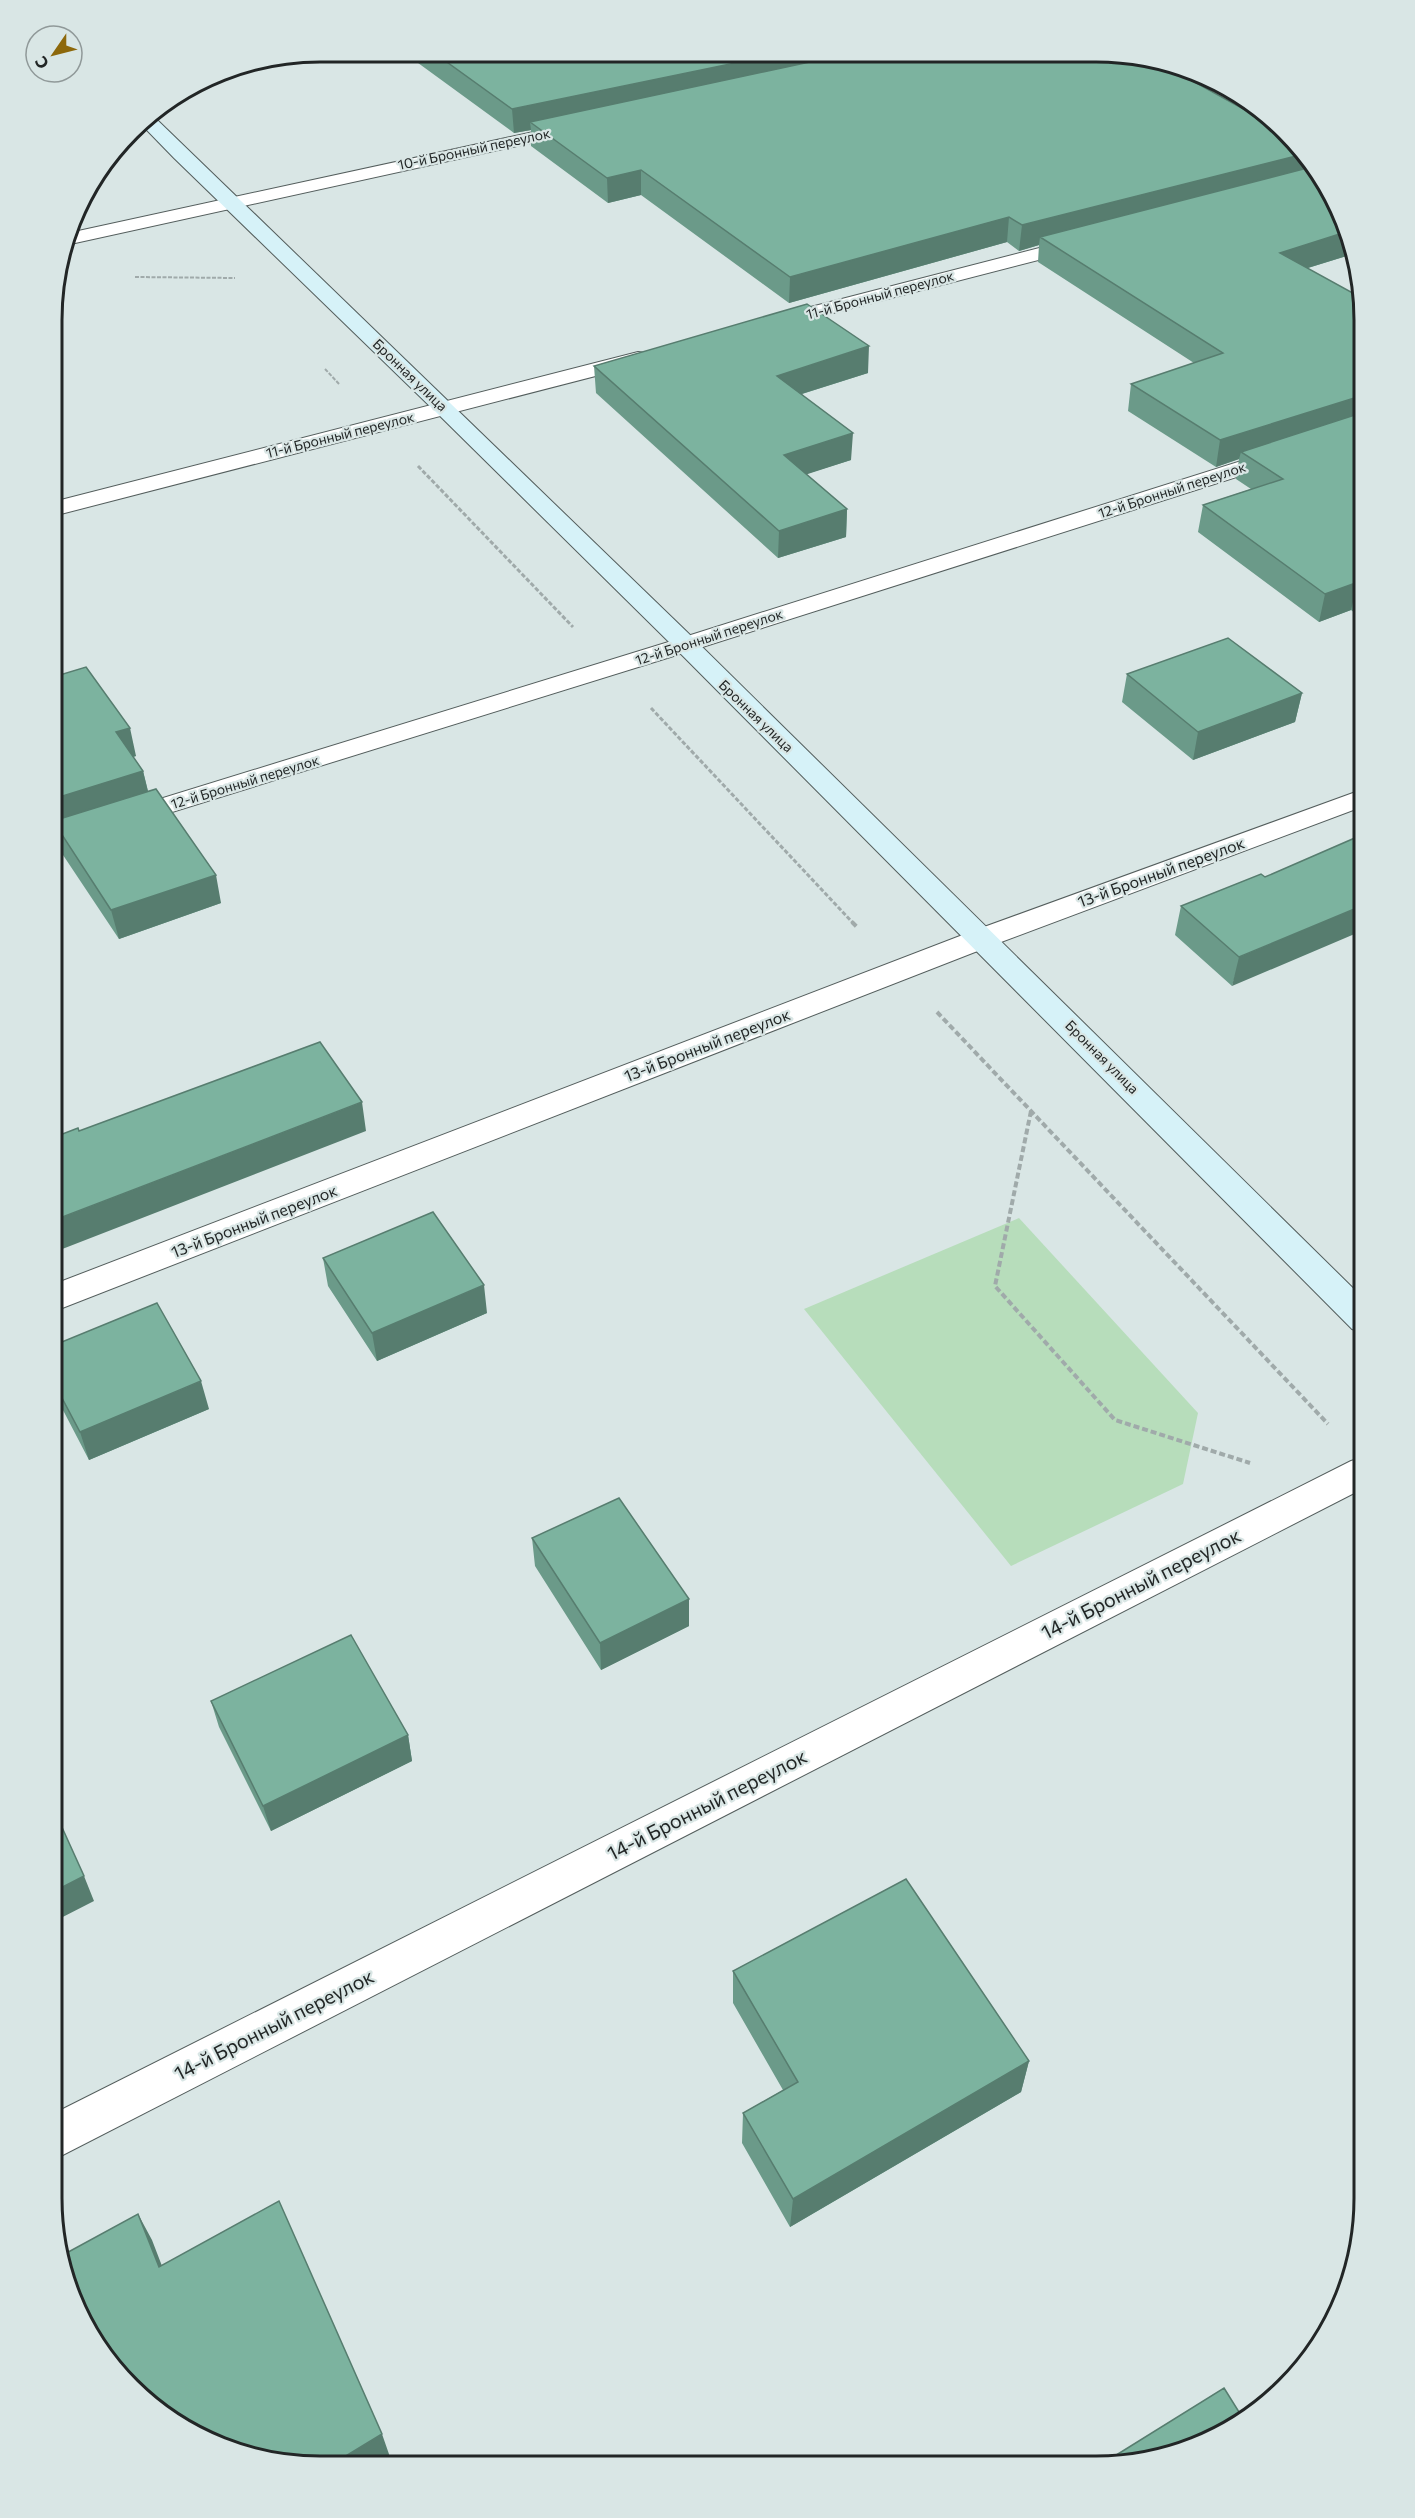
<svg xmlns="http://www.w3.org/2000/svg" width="1415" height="2518" font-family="Commissioner,sans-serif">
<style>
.green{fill:#b7ddbb}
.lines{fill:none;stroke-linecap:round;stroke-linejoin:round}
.street-casing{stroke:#545e5d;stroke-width:2}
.secondary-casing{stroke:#545e5d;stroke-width:2}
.path-far2{stroke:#a0aaaa;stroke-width:2;stroke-dasharray:4 1.5;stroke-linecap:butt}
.path-far1{stroke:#a0aaaa;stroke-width:3;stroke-dasharray:4.5 2;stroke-linecap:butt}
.path{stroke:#a0aaaa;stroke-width:4;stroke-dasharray:6 3;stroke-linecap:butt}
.street{fill:#fff;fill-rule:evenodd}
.secondary{fill:#d6f2f8;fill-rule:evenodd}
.wall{fill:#6b9a89}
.shaded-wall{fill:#577d6f}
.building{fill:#7cb39f;stroke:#577d6f;stroke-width:1.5}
.labels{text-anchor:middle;stroke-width:4.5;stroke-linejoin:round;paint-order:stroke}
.far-street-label{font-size:14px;fill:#222626;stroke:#d9e6e5}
.street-label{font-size:16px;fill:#222626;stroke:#d9e6e5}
.near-street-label{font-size:20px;fill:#222626;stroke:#d9e6e5}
.rim{fill:none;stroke:#222626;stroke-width:3}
</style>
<rect width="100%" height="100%" fill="#d9e6e5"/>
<!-- green -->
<path class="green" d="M1019 1218 1198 1413 1183 1484 1011 1566 804 1309Z"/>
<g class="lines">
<!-- street casing -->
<g class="street-casing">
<path id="street" d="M1179 67 1214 79 1272 118 1279 125H1269L1180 73 1177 69Z
M575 123 581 124 584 128 581 132 66 245 69 233Z
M1082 237 1089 239 1092 243 1089 247 775 328 768 326 765 322 768 318Z
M638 352 646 353 649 358 646 363 53 516V502Z
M1279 449 1287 451 1290 456 1287 461 693 650 53 849V832L675 640Z
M1364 789V806L993 945 52 1312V1285L973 931Z
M1364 1457V1488L51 2161V2115L1351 1461Z"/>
</g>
<!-- secondary casing -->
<g class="secondary-casing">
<path id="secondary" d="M150 113 686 631 1364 1299V1333L1352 1329 669 642 439 415 174 158 139 122Z"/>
</g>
<!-- path-far2 -->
<path class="path-far2" d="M135 277 235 278
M325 369 340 385"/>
<!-- path-far1 -->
<path class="path-far1" d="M418 466 573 627
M651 708 854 924"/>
<!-- path -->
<path class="path" d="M852 922 858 928
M937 1012 1328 1424
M1031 1111 995 1286 1115 1420 1250 1463"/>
<!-- street -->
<use href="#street" class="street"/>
<!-- secondary -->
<use href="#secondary" class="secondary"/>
</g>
<!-- wall -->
<path class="wall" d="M403 52 1147 56 1184 76 1315 167 1350 233 1353 254 1308 268 1364 320V620L1351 610 1319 622 1198 532 1203 505 1251 489 1236 479 1239 459 1216 467 1128 411 1131 384 1194 363 1038 262 1039 245 1019 251 1007 242 789 303 641 195 608 203 531 146V130L514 133Z
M594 366 868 373 802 394 851 460 806 474 847 509 846 537 778 558 596 393Z
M1127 674 1302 693 1295 722 1193 760 1122 702Z
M53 677 136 756 133 757 143 771 148 791 221 903 119 939 59 849 54 829 53 830Z
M1265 877 1232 986 1175 935 1181 906Z
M323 1258 487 1313 377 1361 328 1286Z
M52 1346 209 1409 89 1460 52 1389Z
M532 1538 689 1599V1626L601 1670 535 1566Z
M211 1701 408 1735 412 1761 271 1831 219 1727Z
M733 1971 1029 2061 1021 2092 790 2227 742 2143 743 2113 783 2090 733 2003Z"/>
<!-- shaded-wall -->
<path class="shaded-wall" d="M778 54H886L530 122 531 130 514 133 512 109Z
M1160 61 1185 69 1181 91Z
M1304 154 1315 166 1313 175 1040 237 1039 245 1019 251 1022 225Z
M641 170V195L608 203 607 178Z
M1009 217 1007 242 789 303 790 277Z
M1349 231 1353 254 1275 278 1280 253Z
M869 346 868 373 776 402 777 376Z
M1364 395V417L1241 452 1239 459 1216 467 1220 440Z
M853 433 851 460 783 482 784 455Z
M847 509 846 537 778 558 779 531Z
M1358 582 1351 610 1319 622 1325 594Z
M1302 693 1295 722 1193 760 1198 732Z
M130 728 136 756 122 760 116 732Z
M143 771 150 800 53 822V799Z
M216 875 221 903 119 939 111 910Z
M1364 905V930L1232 986 1239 957Z
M362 1102 366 1131 52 1253V1221Z
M484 1285 487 1313 377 1361 372 1333Z
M201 1381 209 1409 89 1460 80 1432Z
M689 1599V1626L601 1670 600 1643Z
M408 1735 412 1761 271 1831 263 1806Z
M84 1876 94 1901 51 1923V1893Z
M1029 2061 1021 2092 790 2227 793 2199Z
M138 2214 152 2240 172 2292 159 2267Z
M382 2434 390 2457 377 2465H331Z"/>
<!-- building -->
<path class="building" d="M433 52 778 54 512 109Z
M847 54 1147 56 1183 68 1173 70 1285 132 1304 154 1022 225 1009 217 790 277 641 170 607 178 530 122Z
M1315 166 1318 170 1349 231 1280 253 1360 297 1364 320V395L1220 440 1131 384 1223 353 1040 237Z
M807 304 869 346 777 376 853 433 784 455 847 509 779 531 594 366Z
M1364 412V587L1358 582 1325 594 1203 505 1283 479 1241 452Z
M1228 638 1302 693 1198 732 1127 674Z
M86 667 130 728 116 732 143 771 53 799V677Z
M156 789 216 875 111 910 53 821Z
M1364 834V905L1239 957 1181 906 1261 874 1265 877Z
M320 1042 362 1102 52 1221V1138L78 1128 79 1131Z
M433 1212 484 1285 372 1333 323 1258Z
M157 1303 201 1381 80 1432 52 1379V1346Z
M619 1498 689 1599 600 1643 532 1538Z
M351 1635 408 1735 263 1806 211 1701Z
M51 1803 84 1876 51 1893Z
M906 1879 1029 2061 793 2199 743 2113 798 2082 733 1971Z
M279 2201 382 2434 331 2465H284L201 2439 143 2400 97 2348 65 2285 61 2256 138 2214 159 2267Z
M1224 2388 1244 2420 1182 2453 1097 2467Z"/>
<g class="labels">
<!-- far-street labels -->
<g class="far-street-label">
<text transform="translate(474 149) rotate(-12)" y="5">10-й Бронный переулок</text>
<text transform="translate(880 295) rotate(-15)" y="5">11-й Бронный переулок</text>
<text transform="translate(410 375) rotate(44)" y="5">Бронная улица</text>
<text transform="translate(340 435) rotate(-14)" y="5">11-й Бронный переулок</text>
<text transform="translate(1172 490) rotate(-18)" y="5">12-й Бронный переулок</text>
<text transform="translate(709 637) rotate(-18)" y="5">12-й Бронный переулок</text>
<text transform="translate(756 716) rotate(44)" y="5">Бронная улица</text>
<text transform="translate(245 782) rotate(-17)" y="5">12-й Бронный переулок</text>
<text transform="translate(1102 1057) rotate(45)" y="5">Бронная улица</text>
</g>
<!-- street labels -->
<g class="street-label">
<text transform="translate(1161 872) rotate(-20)" y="6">13-й Бронный переулок</text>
<text transform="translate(707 1045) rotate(-21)" y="6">13-й Бронный переулок</text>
<text transform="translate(254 1221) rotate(-21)" y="6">13-й Бронный переулок</text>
</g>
<!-- near-street labels -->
<g class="near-street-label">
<text transform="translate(1141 1584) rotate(-27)" y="7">14-й Бронный переулок</text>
<text transform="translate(707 1805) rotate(-27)" y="7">14-й Бронный переулок</text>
<text transform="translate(274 2025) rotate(-27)" y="7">14-й Бронный переулок</text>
</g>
</g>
<!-- crop -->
<path d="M0 0H1415V2518H0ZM320 62H1096A258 258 0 0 1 1354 320V2198A258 258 0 0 1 1096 2456H320A258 258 0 0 1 62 2198V320A258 258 0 0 1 320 62Z" fill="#d9e6e5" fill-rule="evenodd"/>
<path class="rim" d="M320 62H1096A258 258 0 0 1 1354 320V2198A258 258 0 0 1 1096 2456H320A258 258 0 0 1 62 2198V320A258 258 0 0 1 320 62Z"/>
<!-- north arrow -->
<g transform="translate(54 54) rotate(235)"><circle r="28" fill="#d9e6e5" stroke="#909999" stroke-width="1.5"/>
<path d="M0-4.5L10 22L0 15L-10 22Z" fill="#8d680b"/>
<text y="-9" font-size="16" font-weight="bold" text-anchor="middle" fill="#222626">С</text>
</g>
</svg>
